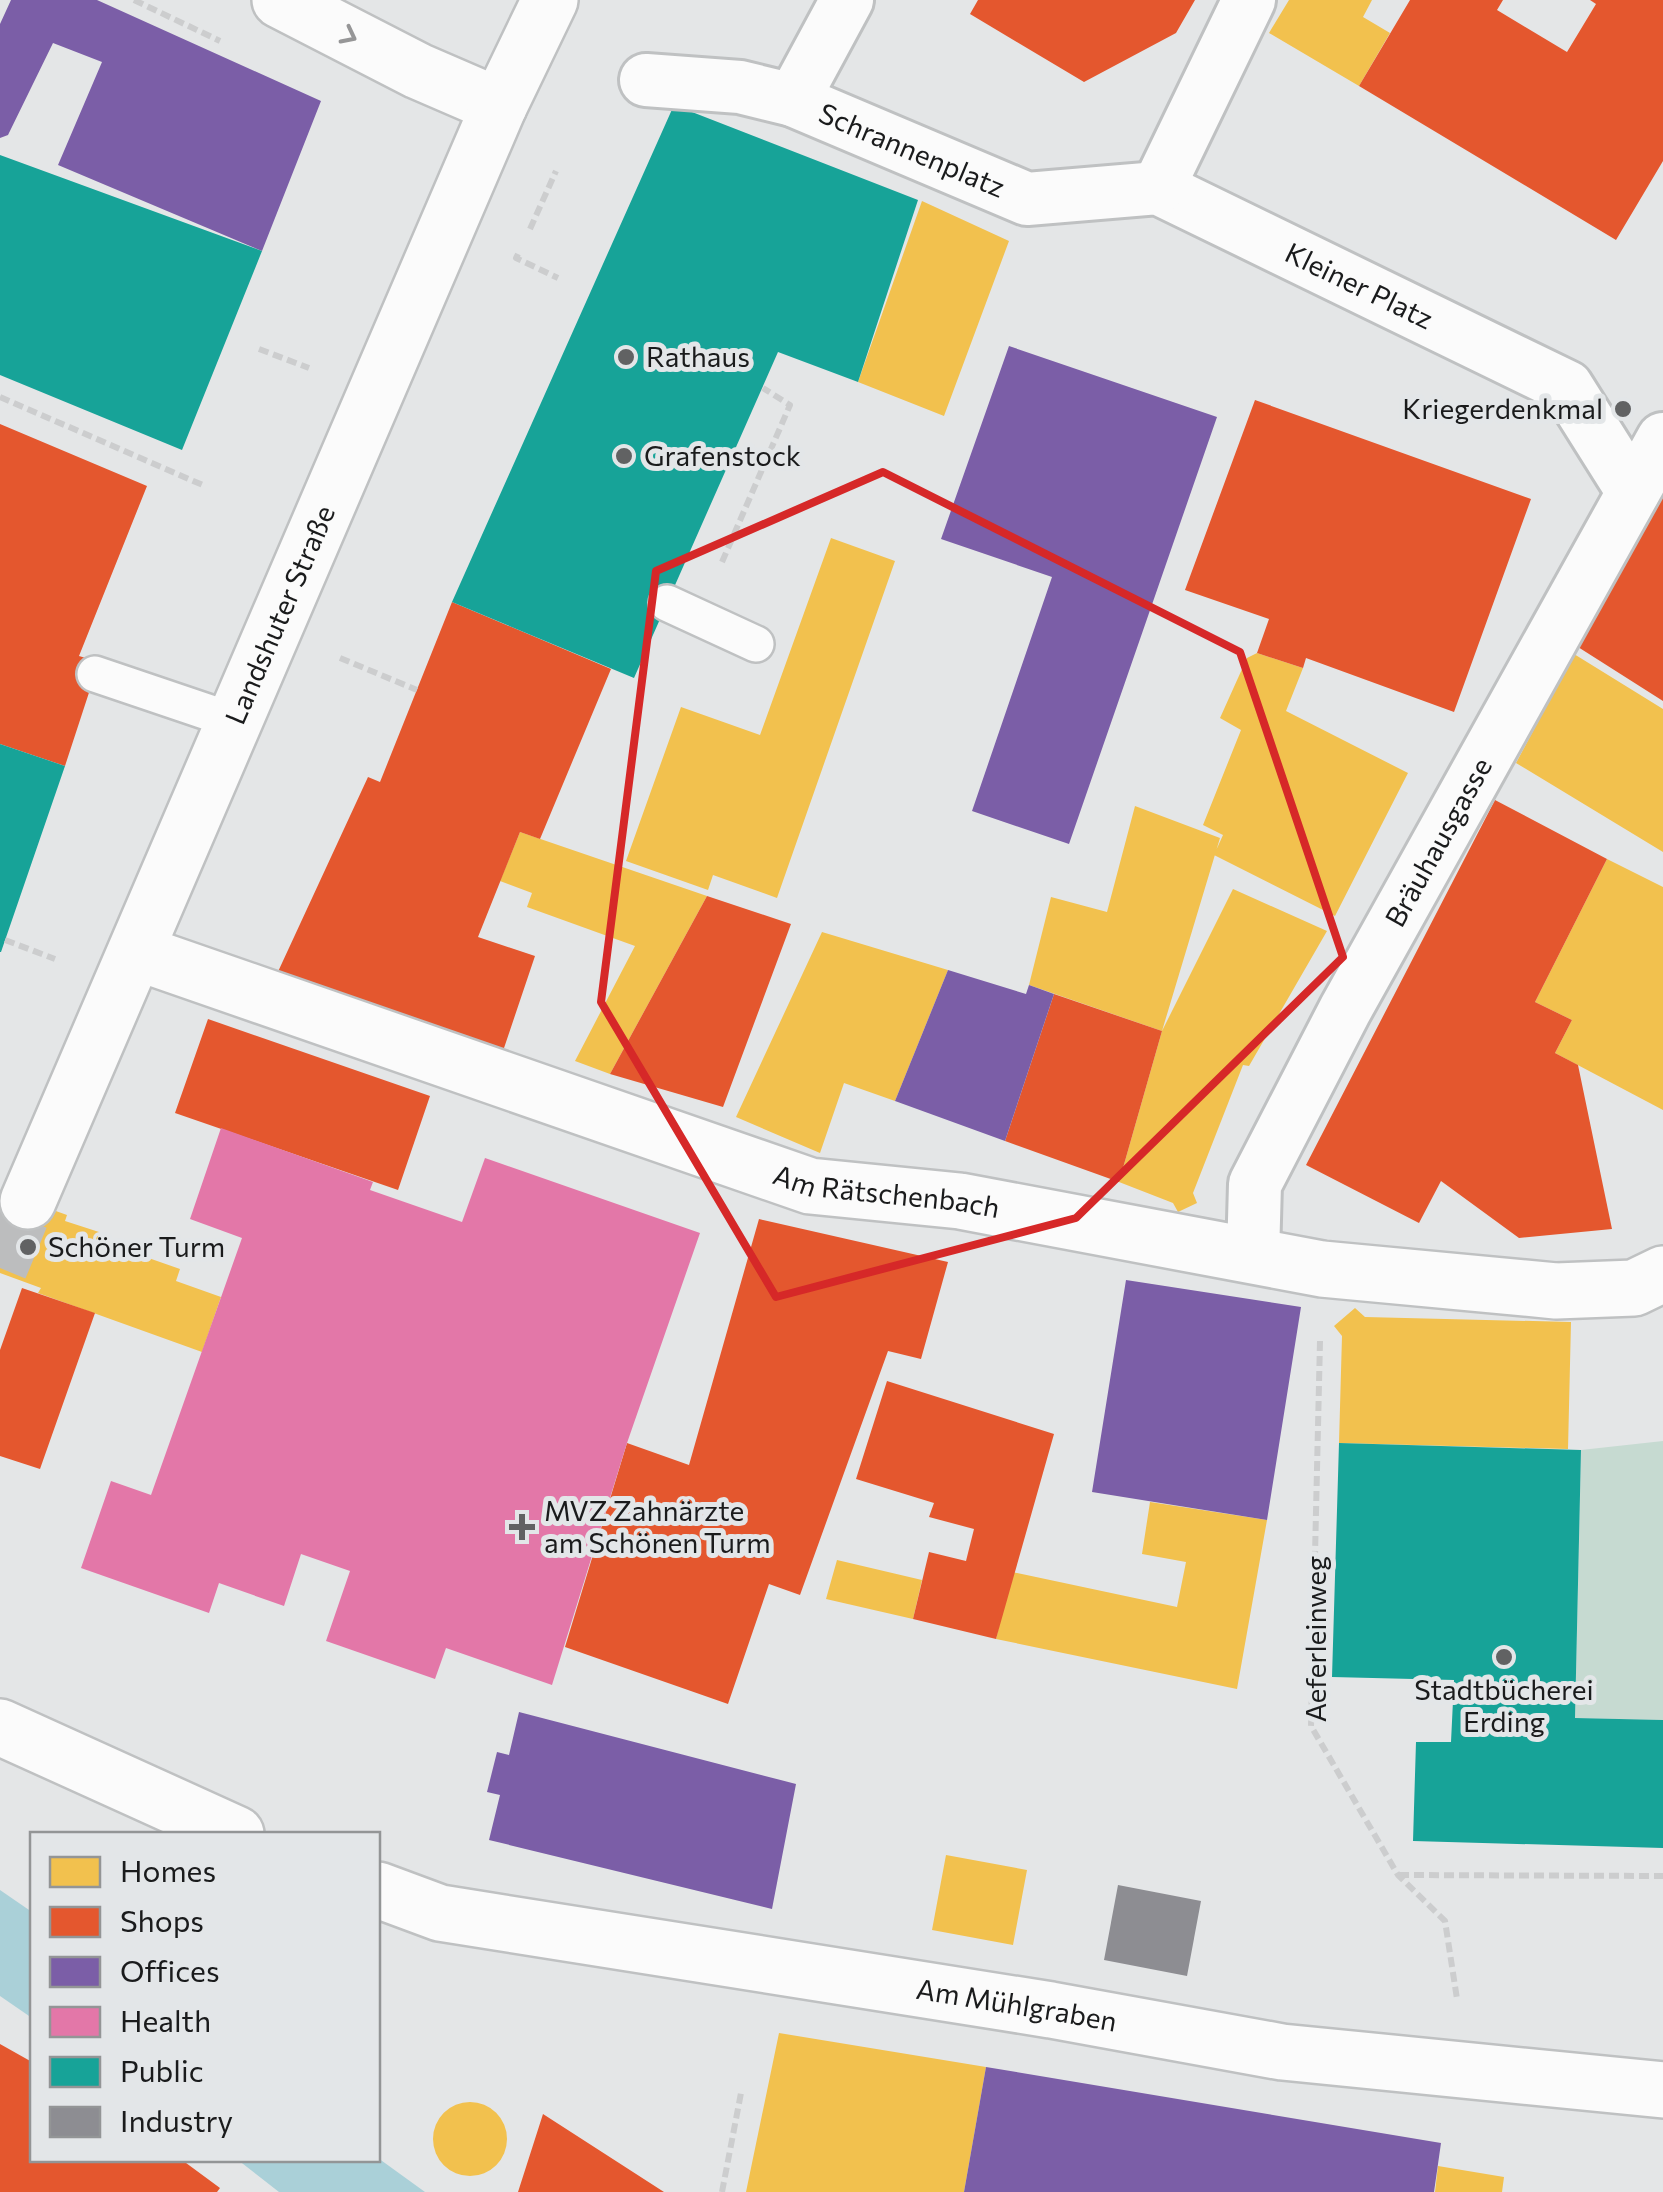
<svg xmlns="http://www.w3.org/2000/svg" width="1663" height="2192" font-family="Commissioner,sans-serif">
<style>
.green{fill:#c6dad1}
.water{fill:#aad0d8}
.homes{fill:#f2c14e}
.shops{fill:#e4572e}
.offices{fill:#7b5ea7}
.health{fill:#e377a8}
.public{fill:#17a398}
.industry{fill:#8d8d92}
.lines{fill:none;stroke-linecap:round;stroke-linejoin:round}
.tertiary-tunnel{stroke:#bcbdbe;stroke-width:55;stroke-dasharray:55 28;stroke-linecap:butt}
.service-casing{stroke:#bfc1c2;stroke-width:40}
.pedestrian-casing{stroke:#bfc1c2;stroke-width:58}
.minor-casing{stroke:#bfc1c2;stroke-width:60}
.tertiary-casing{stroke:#bfc1c2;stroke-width:60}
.path{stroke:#cccdce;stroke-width:6;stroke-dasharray:10 5;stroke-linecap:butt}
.service{stroke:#fbfbfb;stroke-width:35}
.pedestrian{stroke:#fbfbfb;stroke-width:52}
.minor{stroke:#fbfbfb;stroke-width:55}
.tertiary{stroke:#fbfbfb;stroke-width:55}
.oneway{stroke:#969697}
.marked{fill:none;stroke:#d62828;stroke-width:8;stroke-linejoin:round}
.poi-dot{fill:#616263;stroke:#e3e6e8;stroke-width:4}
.labels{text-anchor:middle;stroke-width:10;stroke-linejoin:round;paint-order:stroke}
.street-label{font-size:28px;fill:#1a1b1c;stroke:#e3e6e8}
.poi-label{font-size:28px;fill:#1a1b1c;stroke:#e3e6e8;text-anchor:start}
</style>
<rect width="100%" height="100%" fill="#e4e6e7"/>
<!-- green -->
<path class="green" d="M1663 1441V1720L1575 1718 1581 1450Z"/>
<!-- water -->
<path class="water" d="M0 1890 32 1912V2018L0 1996Z
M378 2158 425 2192H279L238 2160Z"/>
<!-- homes -->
<path class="homes" d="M1289 0H1372L1363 17 1390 33 1359 86 1269 33Z
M922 201 1009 241 944 416 858 382Z
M831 538 895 561 777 898 713 875 708 890 626 861 681 707 760 735Z
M1257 653 1303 668 1286 711 1408 773 1335 916 1214 855 1223 835 1203 825 1241 730 1220 718 1247 658Z
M1574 654 1663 709V852L1516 763Z
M1135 806 1220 838 1162 1031 1029 985 1051 897 1107 912Z
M520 832 707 896 610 1074 575 1061 635 946 527 907 532 893 500 881Z
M1607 859 1663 887V1110L1555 1053 1572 1020 1535 1002Z
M1233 889 1327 931 1249 1066 1243 1065 1193 1193 1197 1203 1178 1212 1173 1203 1119 1182 1162 1031Z
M822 932 948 970 895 1101 844 1083 820 1153 736 1117Z
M0 1191 67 1215 65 1221 99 1232 97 1240 180 1269 176 1281 221 1297 202 1352 38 1293 41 1288 0 1273Z
M1355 1308 1365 1317 1571 1322 1568 1449 1339 1443 1342 1336 1334 1326Z
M1150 1502 1267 1520 1237 1689 996 1639 1012 1572 1177 1607 1186 1562 1142 1554Z
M837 1560 922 1580 913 1619 826 1599Z
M946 1855 1027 1870 1013 1945 932 1930Z
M779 2033 986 2067 964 2192H746Z
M433 2139a37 37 0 1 1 74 0a37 37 0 1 1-74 0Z
M1438 2166 1504 2177 1502 2192H1435Z"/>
<!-- shops -->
<path class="shops" d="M978 0H1195L1176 33 1084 82 970 14Z
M1410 0H1503L1497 10 1567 52 1596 4 1590 0H1663V161L1616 240 1359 86Z
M1255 400 1531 499 1454 712 1306 658 1303 668 1257 653 1269 619 1185 590Z
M0 424 147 486 79 656 99 662 65 766 0 744Z
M1663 494V701L1578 647Z
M452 602 611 669 540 839 520 832 478 937 535 956 503 1051 276 976 368 777 380 782Z
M1495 800 1607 859 1535 1002 1572 1020 1555 1053 1578 1065 1612 1229 1519 1238 1441 1181 1419 1223 1306 1165Z
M707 896 791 924 723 1107 610 1074Z
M1054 994 1162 1031 1119 1182 1005 1141Z
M208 1019 430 1096 398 1190 175 1113Z
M759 1219 948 1262 921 1359 888 1351 800 1595 769 1584 728 1704 565 1647 627 1443 689 1465Z
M22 1288 95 1313 40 1469 0 1456V1350Z
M887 1381 1054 1434 996 1639 913 1619 929 1552 966 1561 974 1529 929 1517 934 1503 856 1479Z
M0 2044 32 2062V2160H182L220 2188 217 2192H0Z
M543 2114 664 2192H518Z"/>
<!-- offices -->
<path class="offices" d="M11 0H97L321 101 262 251 58 165 102 62 53 43 8 135 0 138V24Z
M1009 346 1217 417 1069 844 972 811 1052 577 941 539Z
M948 970 1026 994 1029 985 1054 994 1005 1141 895 1101Z
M1126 1280 1301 1307 1267 1520 1092 1492Z
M519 1712 796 1784 772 1909 489 1840 500 1795 487 1792 497 1752 509 1755Z
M986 2067 1441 2143 1434 2192H964Z"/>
<!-- health -->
<path class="health" d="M221 1128 373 1182 370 1190 462 1222 485 1158 700 1233 627 1443 552 1685 446 1648 435 1679 326 1641 350 1571 301 1554 284 1606 219 1583 209 1613 81 1568 111 1481 151 1495 242 1238 190 1219Z"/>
<!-- public -->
<path class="public" d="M674 105 918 200 858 382 778 352 634 678 452 602Z
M0 155 262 251 182 450 0 375Z
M0 744 65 766 1 952H0Z
M1339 1443 1581 1450 1575 1718 1663 1720V1848L1413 1841 1416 1742H1451L1454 1680 1332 1677Z"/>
<!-- industry -->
<path class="industry" d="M1118 1885 1201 1901 1187 1976 1104 1960Z"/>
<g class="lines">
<!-- tertiary-tunnel -->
<path class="tertiary-tunnel" d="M0 1268 28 1201"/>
<!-- service casing -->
<g class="service-casing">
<path id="service" d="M667 603 756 644
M95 674 234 721"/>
</g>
<!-- pedestrian casing -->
<g class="pedestrian-casing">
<g id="pedestrian">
<path id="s1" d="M646 80 740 87 793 100 1027 199 1158 188 1567 387 1633 492"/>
<path d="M793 100 847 0"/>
<path d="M1158 188 1249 0"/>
<path id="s2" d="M1253 1256 1255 1184 1345 1010 1663 439"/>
</g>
</g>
<!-- minor casing -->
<g class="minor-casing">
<g id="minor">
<path d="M280 0 418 71 499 106"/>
<path id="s3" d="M136 952 810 1186 960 1201 1322 1269 1556 1291 1634 1288 1663 1274"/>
<path d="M0 1727 236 1834"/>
<path id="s4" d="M378 1890 440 1913 1051 2010 1282 2052 1663 2090"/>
</g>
</g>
<!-- tertiary casing -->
<g class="tertiary-casing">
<g id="tertiary">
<path id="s5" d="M28 1201 499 106 550 0"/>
</g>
</g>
<!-- path -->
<path class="path" d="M134 0 220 41
M530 229 556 171
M518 254 516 258 558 278
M259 349 309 368
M0 397 205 486
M722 562 790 405 763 388
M340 658 417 690
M5 940 55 959
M1320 1341 1311 1726 1398 1875 1445 1921 1457 1999
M1399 1875 1663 1876
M722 2192 741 2093"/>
<!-- service -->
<use href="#service" class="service"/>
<!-- pedestrian -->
<use href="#pedestrian" class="pedestrian"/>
<!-- minor -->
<use href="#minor" class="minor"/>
<!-- tertiary -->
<use href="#tertiary" class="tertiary"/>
</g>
<!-- one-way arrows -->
<defs><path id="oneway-chevron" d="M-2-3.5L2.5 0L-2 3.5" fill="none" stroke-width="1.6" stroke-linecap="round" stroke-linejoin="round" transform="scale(2.5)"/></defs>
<use class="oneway" href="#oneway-chevron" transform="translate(349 36) rotate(27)"/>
<!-- marked area -->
<path class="marked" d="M883 472 1240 652 1343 957 1076 1218 776 1297 601 1002 656 571Z"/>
<!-- markers -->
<g class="poi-dot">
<circle cx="626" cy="357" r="10"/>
<circle cx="1623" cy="409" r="10"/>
<circle cx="624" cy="456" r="10"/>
<circle cx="28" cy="1247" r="10"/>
<path d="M517 1512h10v10h10v10h-10v10h-10v-10h-10v-10h10z"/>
<circle cx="1504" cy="1657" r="10"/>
</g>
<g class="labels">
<!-- street labels -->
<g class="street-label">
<text dy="10" stroke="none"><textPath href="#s1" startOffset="278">Schrannenplatz</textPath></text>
<text dy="10" stroke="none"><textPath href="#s1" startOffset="758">Kleiner Platz</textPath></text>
<text dy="10" stroke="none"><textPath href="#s5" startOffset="638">Landshuter Straße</textPath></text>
<text dy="10" stroke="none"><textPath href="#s2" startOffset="460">Bräuhausgasse</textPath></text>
<text dy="10" stroke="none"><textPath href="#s3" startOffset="790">Am Rätschenbach</textPath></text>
<text transform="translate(1316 1639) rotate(-90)" y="10">Aeferleinweg</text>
<text dy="10" stroke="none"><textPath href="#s4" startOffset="650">Am Mühlgraben</textPath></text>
</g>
<!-- poi labels -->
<g class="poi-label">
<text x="646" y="367">Rathaus</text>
<text x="1603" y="419" text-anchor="end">Kriegerdenkmal</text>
<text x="644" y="466">Grafenstock</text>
<text x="48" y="1257">Schöner Turm</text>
<text x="544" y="1521">MVZ Zahnärzte<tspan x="544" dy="32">am Schönen Turm</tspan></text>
<text x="1504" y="1700" text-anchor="middle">Stadtbücherei<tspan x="1504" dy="32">Erding</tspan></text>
</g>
</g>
<!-- legend -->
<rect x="30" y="1832" width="350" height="330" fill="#e3e6e8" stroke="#939596" stroke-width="2.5"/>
<rect x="50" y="1857" width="50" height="30" fill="#f2c14e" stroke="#939596" stroke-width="2.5"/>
<text x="120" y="1882" font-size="30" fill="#1a1b1c">Homes</text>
<rect x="50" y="1907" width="50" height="30" fill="#e4572e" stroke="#939596" stroke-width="2.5"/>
<text x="120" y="1932" font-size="30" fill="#1a1b1c">Shops</text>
<rect x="50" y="1957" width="50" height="30" fill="#7b5ea7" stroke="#939596" stroke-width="2.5"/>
<text x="120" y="1982" font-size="30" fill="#1a1b1c">Offices</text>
<rect x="50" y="2007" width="50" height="30" fill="#e377a8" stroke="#939596" stroke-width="2.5"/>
<text x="120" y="2032" font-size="30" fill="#1a1b1c">Health</text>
<rect x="50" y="2057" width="50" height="30" fill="#17a398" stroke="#939596" stroke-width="2.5"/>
<text x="120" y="2082" font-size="30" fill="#1a1b1c">Public</text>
<rect x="50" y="2107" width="50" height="30" fill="#8d8d92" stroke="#939596" stroke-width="2.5"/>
<text x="120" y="2132" font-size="30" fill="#1a1b1c">Industry</text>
</svg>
